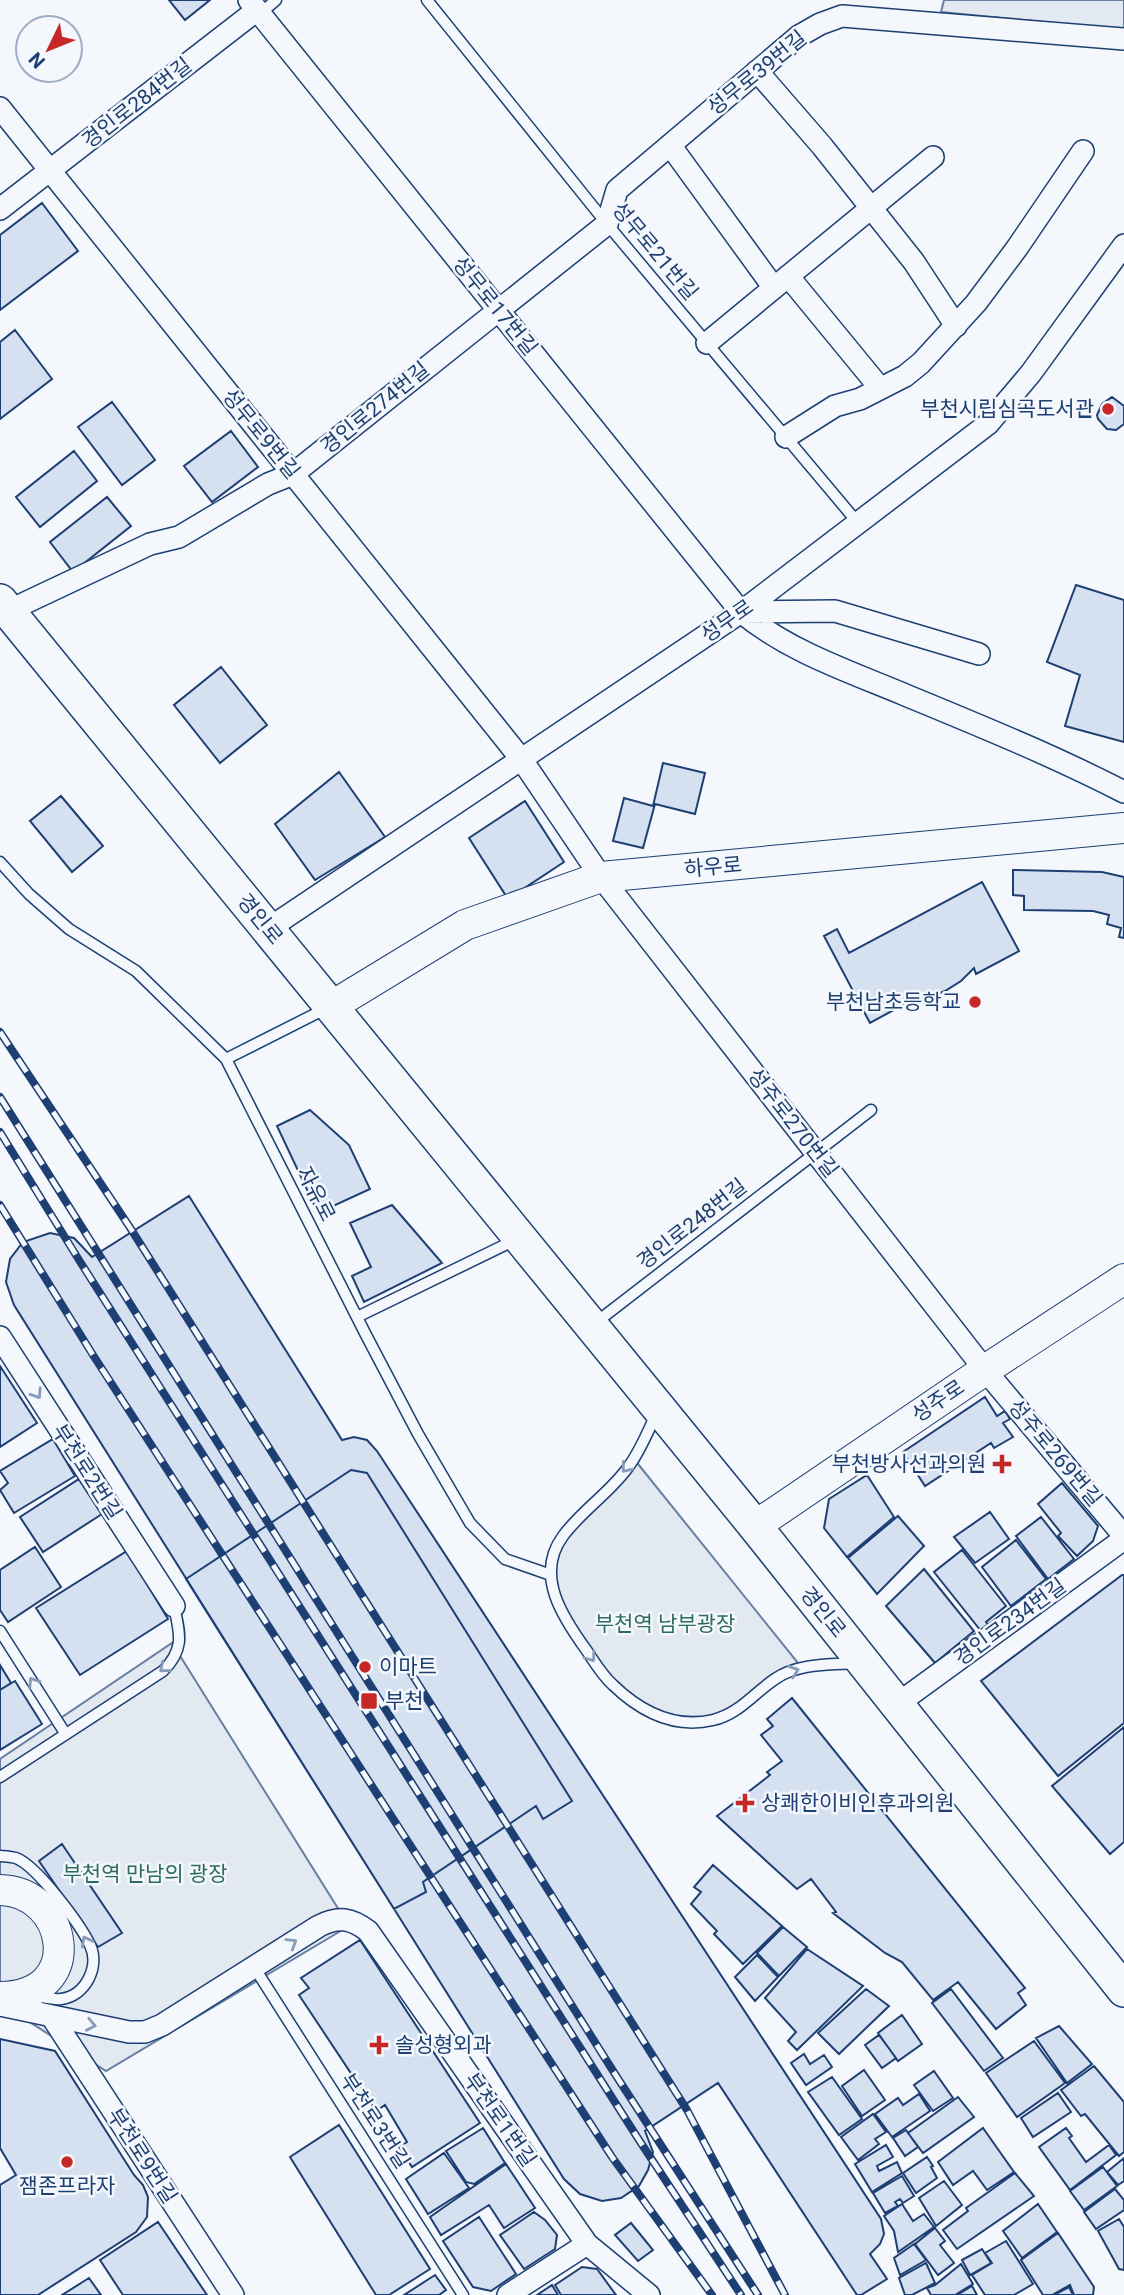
<svg xmlns="http://www.w3.org/2000/svg" width="1124" height="2295" font-family="Roboto,'Noto Sans KR',sans-serif">
<style>
.green{fill:#e3e9f0;stroke:#687fa3;stroke-width:2}
.building{fill:#d5e0f0;stroke:#1d3f73;stroke-width:2}
.lines{fill:none;stroke-linecap:round;stroke-linejoin:round}
.lane-casing{stroke:#1d3f73;stroke-width:13}
.street-casing{stroke:#1d3f73;stroke-width:24}
.secondary-casing{stroke:#1d3f73;stroke-width:32}
.primary-casing{stroke:#1d3f73;stroke-width:36}
.lane{stroke:#f4f7fb;stroke-width:10}
.street{stroke:#f4f7fb;stroke-width:21}
.secondary{stroke:#f4f7fb;stroke-width:30}
.primary{stroke:#f4f7fb;stroke-width:33}
.rail-casing{stroke:#1d3f73;stroke-width:8}
.rail{stroke:#f4f7fb;stroke-width:5;stroke-dasharray:16;stroke-linecap:butt}
.oneway{stroke:#889bb7}
.poi-dot{fill:#c62828;stroke:#f4f7fb;stroke-width:2.5}
.labels{text-anchor:middle;stroke-width:5;stroke-linejoin:round;paint-order:stroke}
.street-label{font-size:21px;fill:#1d3f73;stroke:#f4f7fb}
.poi-label{font-size:21px;fill:#1d3f73;stroke:#f4f7fb;text-anchor:start}
.park-label{font-size:21px;fill:#2c6c60;stroke:#f4f7fb}
</style>
<rect width="100%" height="100%" fill="#f4f7fb"/>
<!-- green -->
<path class="green" d="M944 0H1124V30L941 12Z
M634 1459 802 1668 714 1720 679 1721 651 1713 613 1685 563 1616 552 1567 570 1528Z
M172 1643 349 1926 106 2071 0 2003V1759Z"/>
<!-- building -->
<path class="building" d="M169 0H210L185 20Z
M42 203 78 251 0 310V235Z
M15 330 52 379 0 419V342Z
M1112 397 1124 406V424L1116 430 1107 429 1098 419 1097 415 1102 404Z
M112 402 155 460 122 485 78 427Z
M231 431 258 467 212 502 184 466Z
M74 451 97 481 40 527 16 497Z
M107 497 131 526 73 572 50 542Z
M1076 585 1124 600V742L1065 726 1080 675 1047 662Z
M221 667 267 725 220 763 174 705Z
M663 763 705 773 695 814 655 804 643 848 613 841 624 798 653 806Z
M339 772 385 837 315 880 275 824Z
M61 796 103 846 72 872 30 821Z
M525 801 564 862 508 899 469 838Z
M1013 870 1102 872 1124 877V938L1119 937 1121 928 1107 924 1109 915 1093 911 1024 910V896L1013 895Z
M982 882 1019 951 976 974 974 968 961 981 945 991 927 998 910 1001 870 1023 824 936 837 929 849 953Z
M310 1110 349 1145 370 1189 318 1213 277 1126Z
M189 1196 342 1440 354 1437 367 1440 377 1451 881 2219 884 2234 880 2244 870 2254 887 2279 861 2295H857L718 2083 645 2131 653 2152 648 2170 639 2186 621 2198 602 2201 580 2194 564 2179 14 1305 6 1282 10 1259 23 1242 50 1233 74 1238 92 1257Z
M392 1205 442 1263 364 1302 352 1276 371 1267 350 1223Z
M0 1366 37 1423 0 1447Z
M985 1397 997 1416 1005 1411 1010 1419 1003 1423 1013 1437 994 1448 991 1443 925 1486 903 1452Z
M53 1439 75 1476 14 1513 0 1490 8 1483 0 1471Z
M351 1470 367 1473 572 1801 543 1819 536 1806 423 1882 426 1892 394 1909 186 1579Z
M867 1475 894 1517 847 1557 824 1528 829 1499Z
M79 1479 102 1514 43 1552 20 1517Z
M1062 1483 1098 1526 1093 1541 1077 1556 1058 1536 1061 1533 1038 1504Z
M990 1512 1009 1539 975 1563 954 1537Z
M898 1516 924 1546 877 1594 848 1558Z
M1041 1517 1074 1559 1048 1579 1016 1536Z
M1016 1540 1046 1579 1011 1606 982 1567Z
M35 1547 61 1587 8 1622 0 1610V1570Z
M962 1550 1006 1606 986 1622 989 1626 981 1631 934 1572Z
M127 1551 168 1619 80 1675 36 1608Z
M924 1569 974 1631 935 1663 886 1606Z
M1122 1575H1124V1723L1058 1776 981 1681Z
M0 1665 11 1683 0 1690Z
M15 1681 42 1724 0 1750V1690Z
M792 1698 1025 1988 1018 1993 1026 2005 996 2029 958 1982 933 2000 902 1962 885 1953 833 1913 836 1912 811 1879 797 1889 717 1816 770 1775 767 1772 782 1761 761 1735 773 1726 767 1719Z
M1124 1727V1842L1110 1854 1052 1786Z
M62 1844 122 1933 98 1947 39 1861Z
M713 1865 782 1926 743 1964 714 1934 717 1931 691 1904 701 1892 694 1887Z
M783 1927 807 1947 779 1976 757 1953Z
M360 1940 480 2123 412 2167 399 2147 407 2142 385 2105 376 2111 299 1995 309 1988 301 1978Z
M807 1949 863 1986 797 2050 788 2041 796 2032 765 1998Z
M757 1955 778 1977 755 2001 735 1977Z
M866 1989 889 2006 839 2054 818 2033Z
M951 1989 1003 2058 984 2071 932 2003Z
M902 2015 922 2044 898 2061 878 2033Z
M1059 2026 1092 2064 1067 2083 1036 2038Z
M879 2035 896 2058 882 2068 865 2045Z
M0 2039 55 2051 134 2175 143 2185 148 2197 147 2217 136 2232 38 2295H0V2185L16 2175 0 2148Z
M1034 2041 1065 2083 1017 2117 986 2073Z
M804 2054 810 2064 824 2055 832 2067 806 2085 791 2063Z
M1094 2066 1124 2102V2152L1119 2156 1085 2114 1081 2116 1061 2090Z
M864 2070 885 2100 862 2116 842 2086Z
M934 2071 953 2098 933 2111 914 2085Z
M832 2077 862 2119 839 2135 808 2092Z
M1058 2093 1071 2112 1033 2137 1021 2118Z
M919 2094 930 2111 892 2137 875 2114 898 2098 903 2105Z
M958 2097 974 2117 923 2153 908 2133Z
M873 2114 886 2132 875 2139 879 2144 858 2160 841 2137Z
M339 2125 430 2269 389 2295H376L290 2157Z
M483 2128 505 2163 474 2184 466 2182 446 2151Z
M983 2128 1014 2172 987 2190 973 2171 953 2185 938 2162Z
M1066 2128 1072 2136 1069 2138 1086 2162 1109 2145 1116 2155 1070 2190 1039 2147Z
M906 2130 918 2147 905 2156 893 2138Z
M886 2145 893 2157 877 2166 879 2171 897 2162 902 2173 872 2192 855 2164Z
M444 2153 469 2188 428 2214 406 2179Z
M927 2157 933 2166 931 2167 937 2178 916 2193 903 2173Z
M1124 2158V2181L1118 2185 1107 2172Z
M506 2164 535 2208 504 2228 489 2205 441 2235 430 2217Z
M1103 2167 1117 2186 1084 2210 1070 2191Z
M1015 2173 1034 2196 957 2249 943 2230 968 2211 966 2208Z
M902 2176 914 2196 903 2203 900 2199 895 2202 898 2206 885 2213 873 2193Z
M944 2181 962 2205 936 2226 919 2198Z
M1115 2189 1124 2200V2210L1096 2229 1084 2212Z
M902 2204 913 2221 924 2214 934 2227 898 2252 894 2231 884 2216Z
M1038 2204 1057 2232 1022 2258 1003 2231Z
M534 2212 545 2220 557 2235 555 2249 524 2269 500 2235Z
M479 2217 516 2274 491 2291 473 2287 443 2241Z
M1119 2219 1124 2227V2270L1119 2269 1098 2231Z
M158 2222 207 2295H123L100 2260Z
M631 2223 653 2250 638 2261 615 2235Z
M935 2228 945 2241 940 2245 954 2263 938 2275 915 2244Z
M1058 2233 1094 2287 1093 2295H1074L1070 2285 1052 2295H1043L1021 2260Z
M1006 2241 1033 2284 1014 2295H985L972 2275 992 2263 985 2253Z
M914 2244 926 2260 900 2275 894 2258Z
M982 2249 991 2263 970 2275 962 2260Z
M926 2263 935 2283 912 2295H905L899 2278Z
M961 2264 973 2284 955 2295H931L927 2288 935 2285Z
M582 2267 597 2269 616 2295H561L555 2285Z
M435 2275 446 2290 439 2295H404Z
M89 2278 101 2295H62Z
M552 2285 558 2295H537Z
M972 2286 977 2295H957Z
M1069 2287 1073 2295H1054Z"/>
<g class="lines">
<!-- lane casing -->
<g class="lane-casing">
<path id="lane" d="M427 0 607 224 858 523
M257 10 268 7 276 0
M0 862 29 894 69 929 136 971 226 1059 366 1335 418 1434 470 1523 505 1559 551 1575
M226 1059 327 1008
M357 1317 515 1240
M594 1324 871 1110
M656 1414C648 1432 640 1451 629 1466 611 1492 582 1510 563 1536 534 1575 563 1618 587 1651 595 1663 602 1675 613 1685 640 1711 674 1729 713 1720 739 1714 754 1693 775 1679 798 1663 830 1665 857 1663
M0 1631 65 1733
M0 1777 163 1671C185 1649 180 1634 174 1606
M0 1856C5 1856 11 1857 16 1858 37 1866 80 1924 90 1945 100 1966 86 1996 61 1999 53 2000 43 1997 34 1996
M254 1967 463 2295"/>
</g>
<!-- street casing -->
<g class="street-casing">
<path id="street" d="M249 0 741 612C788 651 848 671 903 694 978 725 1052 755 1124 792
M757 71 822 146 914 262 956 326
M0 108 522 760 601 877 985 1370 1124 1536
M670 145 774 288
M0 209 257 10
M788 276 880 388
M707 343 933 157
M786 437 835 406 860 399 905 376 921 363 976 303 1017 248 1083 151
M8 611 150 544 179 537 268 484 293 474 607 224 617 190 799 36 820 24 842 16 1124 39
M741 612 835 611 979 654
M268 929 741 612 988 424 1031 373 1124 245
M0 1337 174 1606
M896 1705 1124 1539
M0 2005 129 2032H145L162 2025 319 1926C338 1916 351 1918 368 1931L587 2244 649 2295
M52 2017 233 2295
M508 2295 587 2244"/>
</g>
<!-- secondary casing -->
<g class="secondary-casing">
<path id="secondary" d="M332 1006 465 925 601 877 1124 828
M755 1526 985 1370 1124 1279
M0 1890C68 1891 88 1996 0 1997"/>
</g>
<!-- primary casing -->
<g class="primary-casing">
<path id="primary" d="M0 601 755 1526 1124 1990"/>
</g>
<!-- lane -->
<use href="#lane" class="lane"/>
<!-- street -->
<use href="#street" class="street"/>
<!-- secondary -->
<use href="#secondary" class="secondary"/>
<!-- primary -->
<use href="#primary" class="primary"/>
<!-- rail casing -->
<g class="rail-casing">
<path id="rail" d="M0 1032 129 1226 687 2110 785 2295
M0 1097 615 2074 758 2295
M0 1132 79 1260 639 2140 741 2295
M0 1205 93 1355 612 2157 712 2295"/>
</g>
<!-- rail -->
<use href="#rail" class="rail"/>
</g>
<!-- one-way arrows -->
<defs><path id="oneway-chevron" d="M-2-3.5L2.5 0L-2 3.5" fill="none" stroke-width="1.6" stroke-linecap="round" stroke-linejoin="round" transform="scale(1.75)"/></defs>
<g class="oneway">
<use href="#oneway-chevron" transform="translate(37 1394) rotate(57)"/>
<use href="#oneway-chevron" transform="translate(626 1468) rotate(129)"/>
<use href="#oneway-chevron" transform="translate(591 1657) rotate(54)"/>
<use href="#oneway-chevron" transform="translate(164 1668) rotate(141)"/>
<use href="#oneway-chevron" transform="translate(794 1671) rotate(-19)"/>
<use href="#oneway-chevron" transform="translate(33 1682) rotate(-123)"/>
<use href="#oneway-chevron" transform="translate(86 1941) rotate(-118)"/>
<use href="#oneway-chevron" transform="translate(292 1943) rotate(-32)"/>
<use href="#oneway-chevron" transform="translate(91 2025) rotate(11)"/>
</g>
<!-- markers -->
<g class="poi-dot">
<circle cx="1108" cy="409" r="7"/>
<circle cx="975" cy="1002" r="7"/>
<path d="M998.5 1453.5h7v7h7v7h-7v7h-7v-7h-7v-7h7z"/>
<circle cx="365" cy="1667" r="7"/>
<rect x="360" y="1692" width="18" height="18" rx="3.5"/>
<path d="M741.5 1792.5h7v7h7v7h-7v7h-7v-7h-7v-7h7z"/>
<path d="M375.5 2034.5h7v7h7v7h-7v7h-7v-7h-7v-7h7z"/>
<circle cx="67" cy="2162" r="7"/>
</g>
<g class="labels">
<!-- street labels -->
<g class="street-label">
<text transform="translate(757 73) rotate(-39)" y="7">성무로39번길</text>
<text transform="translate(137 103) rotate(-38)" y="7">경인로284번길</text>
<text transform="translate(655 251) rotate(50)" y="7">성무로21번길</text>
<text transform="translate(495 306) rotate(51)" y="7">성무로17번길</text>
<text transform="translate(375 408) rotate(-39)" y="7">경인로274번길</text>
<text transform="translate(261 434) rotate(51)" y="7">성무로9번길</text>
<text transform="translate(727 621) rotate(-35)" y="7">성무로</text>
<text transform="translate(713 867) rotate(-5)" y="7">하우로</text>
<text transform="translate(260 919) rotate(51)" y="7">경인로</text>
<text transform="translate(793 1123) rotate(52)" y="7">성주로270번길</text>
<text transform="translate(316 1194) rotate(63)" y="7">자유로</text>
<text transform="translate(692 1224) rotate(-38)" y="7">경인로248번길</text>
<text transform="translate(938 1401) rotate(-34)" y="7">성주로</text>
<text transform="translate(1055 1453) rotate(50)" y="7">성주로269번길</text>
<text transform="translate(87 1472) rotate(57)" y="7">부천로2번길</text>
<text transform="translate(823 1612) rotate(51)" y="7">경인로</text>
<text transform="translate(1010 1622) rotate(-36)" y="7">경인로234번길</text>
<text transform="translate(500 2120) rotate(55)" y="7">부천로1번길</text>
<text transform="translate(375 2121) rotate(57)" y="7">부천로3번길</text>
<text transform="translate(142 2156) rotate(57)" y="7">부천로9번길</text>
</g>
<!-- poi labels -->
<g class="poi-label">
<text x="1094" y="416" text-anchor="end">부천시립심곡도서관</text>
<text x="961" y="1009" text-anchor="end">부천남초등학교</text>
<text x="986" y="1471" text-anchor="end">부천방사선과의원</text>
<text x="379" y="1674">이마트</text>
<text x="385" y="1708">부천</text>
<text x="761" y="1810">상쾌한이비인후과의원</text>
<text x="395" y="2052">솔성형외과</text>
<text x="67" y="2193" text-anchor="middle">잼존프라자</text>
</g>
<!-- park labels -->
<g class="park-label">
<text x="665" y="1631">부천역 남부광장</text>
<text x="145" y="1881">부천역 만남의 광장</text>
</g>
</g>
<!-- north arrow -->
<g transform="translate(49 49) rotate(227)"><circle r="33" fill="#f4f7fb" stroke="#9eadc5" stroke-width="2"/>
<path d="M0-5L12 26L0 18L-12 26Z" fill="#c62828"/>
<text y="-10" font-size="19" font-weight="bold" text-anchor="middle" fill="#1d3f73">N</text>
</g>
</svg>
